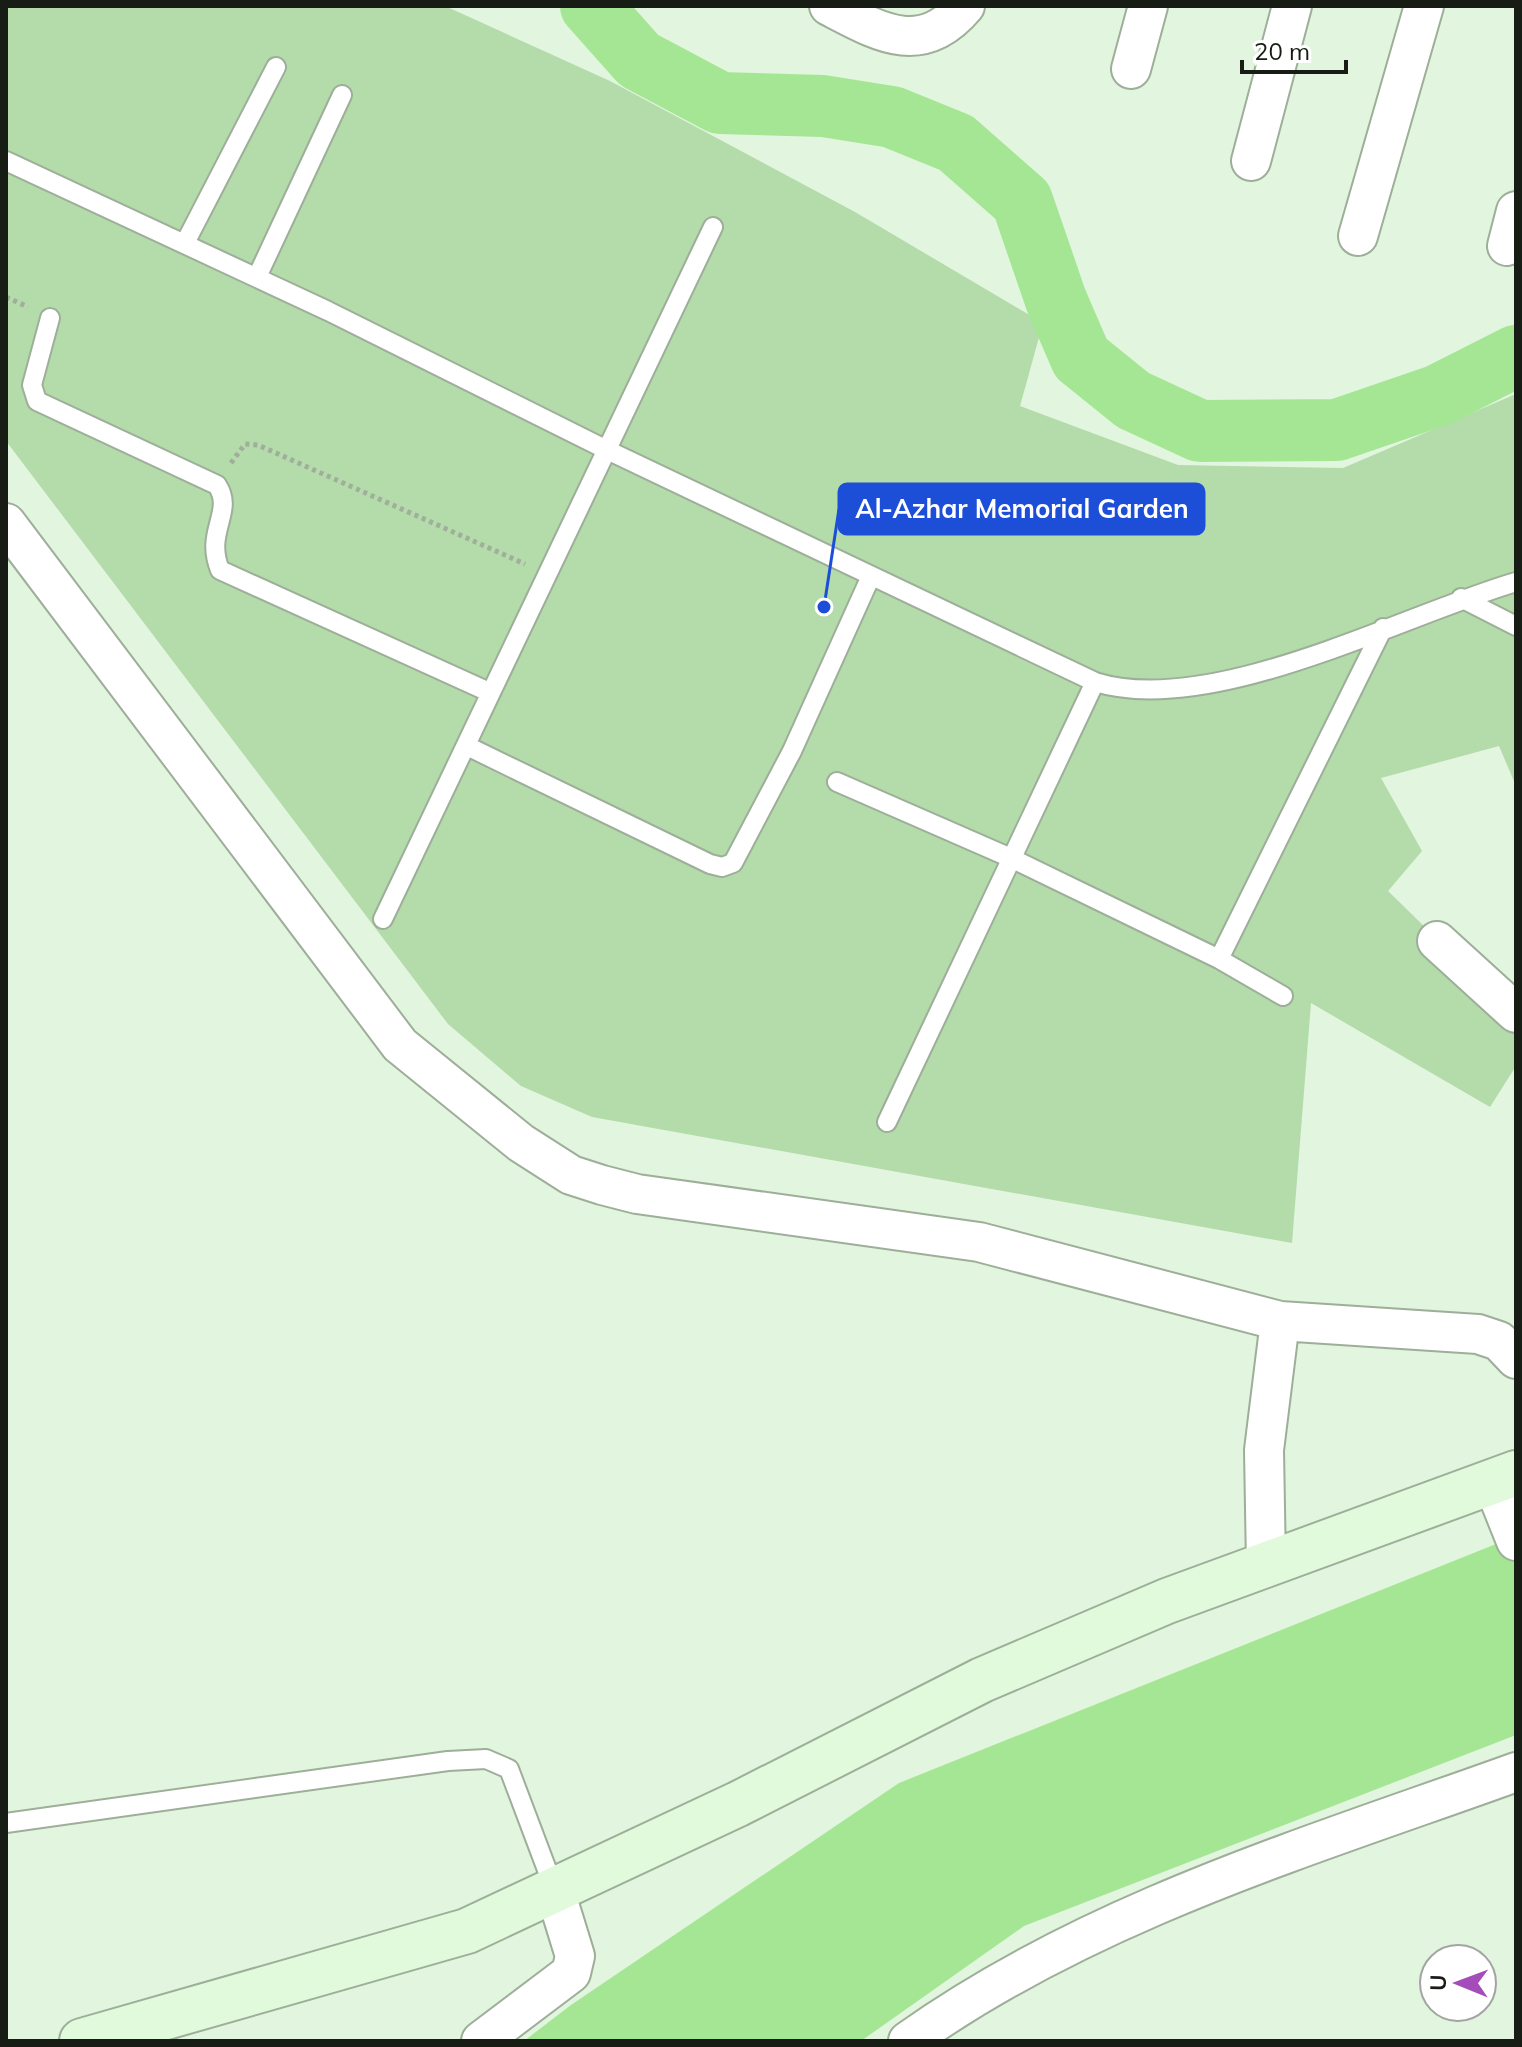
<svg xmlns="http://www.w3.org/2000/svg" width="1522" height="2047" font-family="Mulish,sans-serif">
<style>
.green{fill:#b4dbaa}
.water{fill:#a5e695}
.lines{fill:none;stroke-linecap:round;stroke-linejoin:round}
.river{stroke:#a5e695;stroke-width:62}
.lane-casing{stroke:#9dae99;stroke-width:22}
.street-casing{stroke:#9dae99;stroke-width:42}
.secondary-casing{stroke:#9dae99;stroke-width:48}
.path{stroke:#a0ae9c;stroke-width:5;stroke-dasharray:4 4;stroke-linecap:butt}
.lane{stroke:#fff;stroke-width:18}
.street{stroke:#fff;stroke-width:38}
.secondary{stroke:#e1fadb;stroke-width:44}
.leader{fill:none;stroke:#1d4ed8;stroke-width:3}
.callout-dot{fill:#1d4ed8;stroke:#fff;stroke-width:3}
.callout{fill:#1d4ed8;stroke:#1d4ed8;stroke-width:3}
.callout-label{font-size:26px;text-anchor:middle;font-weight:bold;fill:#fff}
</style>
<rect width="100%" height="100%" fill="#e2f5de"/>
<!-- green -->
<path class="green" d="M6 6H445L610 81 855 212 1043 323 1020 406 1178 465 1343 468 1516 394V786L1499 746 1381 778 1422 851 1388 891 1516 1016V1066L1490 1107 1311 1003 1292 1243 592 1117 521 1086 448 1024 6 441Z"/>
<!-- water -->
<path class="water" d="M1516 1536V1735L1024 1926 861 2041H524L571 2005 899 1783Z"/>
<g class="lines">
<!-- river -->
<path class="river" d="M591 6 639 60 720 103 823 106 892 117 956 143 1022 201 1056 300 1081 358 1133 400 1200 431 1337 430 1439 395 1516 356"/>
<!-- lane casing -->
<g class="lane-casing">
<path id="lane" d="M6 161 328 311 605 449 1095 682C1211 718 1400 616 1516 582
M185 243 276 67
M257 277 342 95
M50 318 32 385 37 401 217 485C235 512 204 531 220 570L489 692
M1461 598 1516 626
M467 746 710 864 722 867 733 863 792 751 871 576
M837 782 1011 858 1219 959
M383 919 713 227
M1283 996 1219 959 1383 628
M887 1122 1095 682
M6 1823 448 1761 486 1759 509 1769 555 1891"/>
</g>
<!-- street casing -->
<g class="street-casing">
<path id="street" d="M829 6C879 32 921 58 965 6
M1131 69 1148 6
M1251 161 1292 6
M1358 236 1424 6
M1507 246 1516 211
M6 523 400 1045 521 1143 571 1175 602 1185 637 1194 979 1242 1280 1321
M1437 941 1516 1013
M1492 1481 1516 1541
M1266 1566 1264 1450 1280 1321 1478 1334 1499 1341 1516 1359
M481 2041 571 1973 575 1956 555 1891
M908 2041C1089 1912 1308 1847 1516 1772"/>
</g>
<!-- secondary casing -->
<g class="secondary-casing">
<path id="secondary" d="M82 2041 467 1931 738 1804 982 1680 1167 1601 1516 1473"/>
</g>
<!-- path -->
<path class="path" d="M6 297 28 307
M231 463 245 444 258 445 525 564"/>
<!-- lane -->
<use href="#lane" class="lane"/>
<!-- street -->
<use href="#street" class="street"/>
<!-- secondary -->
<use href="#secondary" class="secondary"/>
</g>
<!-- callouts -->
<path class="leader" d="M824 607L839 509"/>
<circle class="callout-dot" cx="824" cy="607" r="8"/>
<rect class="callout" x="839" y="484" width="365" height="50" rx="8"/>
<g class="callout-label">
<text x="1022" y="518">Al-Azhar Memorial Garden</text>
</g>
<!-- border -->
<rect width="1522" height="2047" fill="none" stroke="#171d15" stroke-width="16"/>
<!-- north arrow -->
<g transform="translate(1458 1983) rotate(271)"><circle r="38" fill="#ffffff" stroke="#a2a5a1" stroke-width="2"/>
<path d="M0-6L14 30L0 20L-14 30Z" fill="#a44cb9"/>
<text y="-12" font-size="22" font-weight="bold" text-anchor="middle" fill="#171d15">U</text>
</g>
<!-- scale -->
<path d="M1242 60v12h104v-12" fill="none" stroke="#171d15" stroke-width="4"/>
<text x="1254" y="60" font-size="24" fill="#171d15" stroke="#ffffff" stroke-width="6" paint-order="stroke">20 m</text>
</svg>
